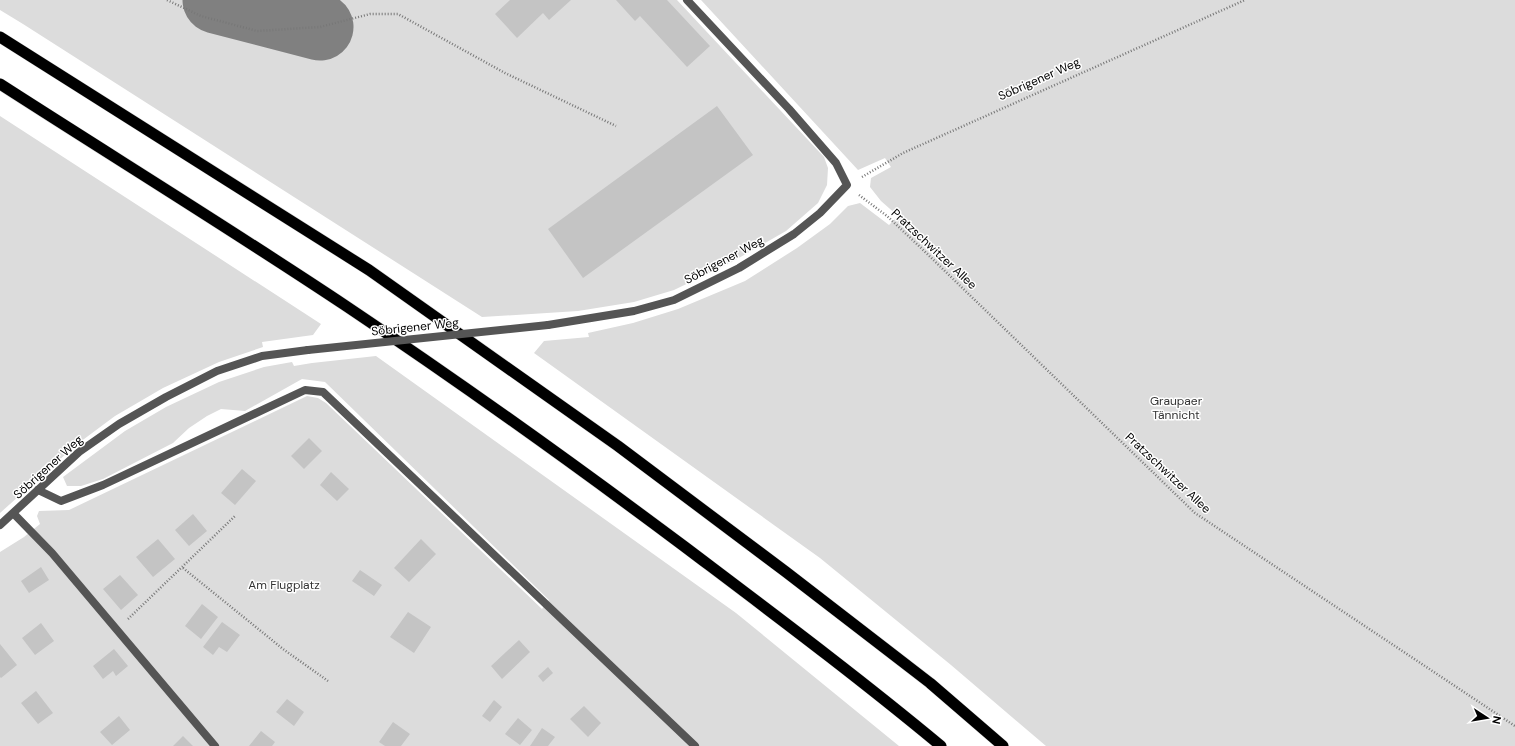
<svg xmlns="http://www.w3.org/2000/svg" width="1515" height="746" font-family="'DM Sans',sans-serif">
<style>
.green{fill:#dcdcdc}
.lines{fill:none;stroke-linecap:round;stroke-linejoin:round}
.taxiway{stroke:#808080;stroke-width:67}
.building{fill:#c4c4c4}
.trunk-casing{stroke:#dbdbdb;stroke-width:12}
.path{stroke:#777;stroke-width:2.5;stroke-dasharray:1 2;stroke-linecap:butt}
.service{stroke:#555;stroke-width:8}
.minor{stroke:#555;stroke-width:8}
.trunk{stroke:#000;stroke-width:11}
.minor-bridge{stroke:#555;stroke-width:8}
.labels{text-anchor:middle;stroke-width:3;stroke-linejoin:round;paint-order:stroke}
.street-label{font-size:12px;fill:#000;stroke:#fff}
.park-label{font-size:12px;fill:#333;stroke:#fff}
</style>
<rect width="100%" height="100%" fill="#fff"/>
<!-- green -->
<path class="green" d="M0 0H677L824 157 828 168 827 185 818 203 786 231 730 263 674 290 634 302 578 311 482 317 23 24 0 10Z
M701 0H1515V746H1046L951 665 820 558 534 353 544 341 589 337 588 333 633 323 678 309 745 281 797 248 830 224 848 206 860 203 889 225 898 216 881 201 870 187 871 178 891 167 885 158 858 170Z
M0 116 321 324 313 335 262 342 263 347 219 362 163 388 115 416 76 445 0 513Z
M376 356 736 613 899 746H0V552L24 537 40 524 37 516 39 511 69 510 307 396 318 398 326 403 542 609 549 600 325 382 302 379 245 411 221 409 207 416 189 428 173 443 103 479 81 486H67L63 477 125 431 166 407 219 382 264 367 292 362 294 366 312 363Z"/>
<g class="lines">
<!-- taxiway -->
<path class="taxiway" d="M216 0 320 27"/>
</g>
<!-- building -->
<path class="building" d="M510 0H571L549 20 543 13 517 38 495 14Z
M616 0H667L710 46 687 67 640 16 635 21Z
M717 106 753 155 583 278 548 229Z
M309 438 322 451 304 469 291 456Z
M242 469 256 481 235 505 221 493Z
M331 472 349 489 337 501 320 485Z
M193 514 207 531 189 546 175 530Z
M158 539 175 559 153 577 136 557Z
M421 539 436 554 409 582 394 568Z
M41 567 49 580 29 593 21 581Z
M360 570 382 585 374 596 352 581Z
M120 575 138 595 121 610 103 589Z
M202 604 218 617 201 639 185 626Z
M408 612 431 627 414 653 390 637Z
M222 622 240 635 227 652 219 647 213 655 203 647Z
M41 623 54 641 35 655 22 638Z
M519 640 530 652 502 679 491 666Z
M0 644 17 665 1 678 0 677Z
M114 649 128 666 116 676 113 671 103 679 93 666Z
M548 667 553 673 543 682 538 676Z
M36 691 53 713 38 724 21 703Z
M287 699 304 712 294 726 276 712Z
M494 700 502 707 490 722 482 716Z
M584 706 601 723 588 737 570 719Z
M119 716 130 730 112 745 100 732Z
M518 718 532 730 520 745 505 734Z
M393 722 410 734 401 746H385L379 742Z
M542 728 555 737 548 746H530Z
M261 731 275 742 272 746H249Z
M183 736 193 746H173Z"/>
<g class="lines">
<!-- trunk casing -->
<g class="trunk-casing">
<path id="trunk" d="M0 37 369 270 618 446 786 572 930 683 1003 746
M0 84C115 158 232 230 346 306 461 383 574 464 685 547 771 612 858 677 941 746"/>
</g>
<!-- path -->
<path class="path" d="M167 0 201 16 257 31 320 27 370 14H398L505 73 616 126
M862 177 903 153 1245 0
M859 195 887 216 919 246 1195 513 1515 726
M183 568 283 649 328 681
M128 619 235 516"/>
<!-- service -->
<path class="service" d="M38 490 61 501 103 485 305 390 323 392 695 746
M14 514 52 553 215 746"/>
<!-- minor -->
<path class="minor" d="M548 325 634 311 674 300 739 268 794 234 820 213 847 185 836 163 789 109 687 0
M0 525 79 452 119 424 166 397 217 371 262 356 308 350"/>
<!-- trunk -->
<use href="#trunk" class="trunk"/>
<!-- minor-bridge -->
<path class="minor-bridge" d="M308 350 548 325"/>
</g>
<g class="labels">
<!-- street labels -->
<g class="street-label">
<text transform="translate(1039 79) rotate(-24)" y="4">Söbrigener Weg</text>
<text transform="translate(934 249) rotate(43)" y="4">Pratzschwitzer Allee</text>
<text transform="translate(724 260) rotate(-28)" y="4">Söbrigener Weg</text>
<text transform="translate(415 327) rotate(-6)" y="4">Söbrigener Weg</text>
<text transform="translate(48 467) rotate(-42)" y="4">Söbrigener Weg</text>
<text transform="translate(1168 473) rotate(43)" y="4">Pratzschwitzer Allee</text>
</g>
<!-- park labels -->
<g class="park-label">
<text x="1176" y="405">Graupaer<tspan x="1176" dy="14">Tännicht</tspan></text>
<text x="284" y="589">Am Flugplatz</text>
</g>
</g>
<!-- north arrow -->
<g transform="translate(1487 718) rotate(102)" stroke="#ffffff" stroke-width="3" paint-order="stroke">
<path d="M0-3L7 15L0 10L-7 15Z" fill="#000000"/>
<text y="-6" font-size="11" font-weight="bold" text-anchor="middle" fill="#000000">N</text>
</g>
</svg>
